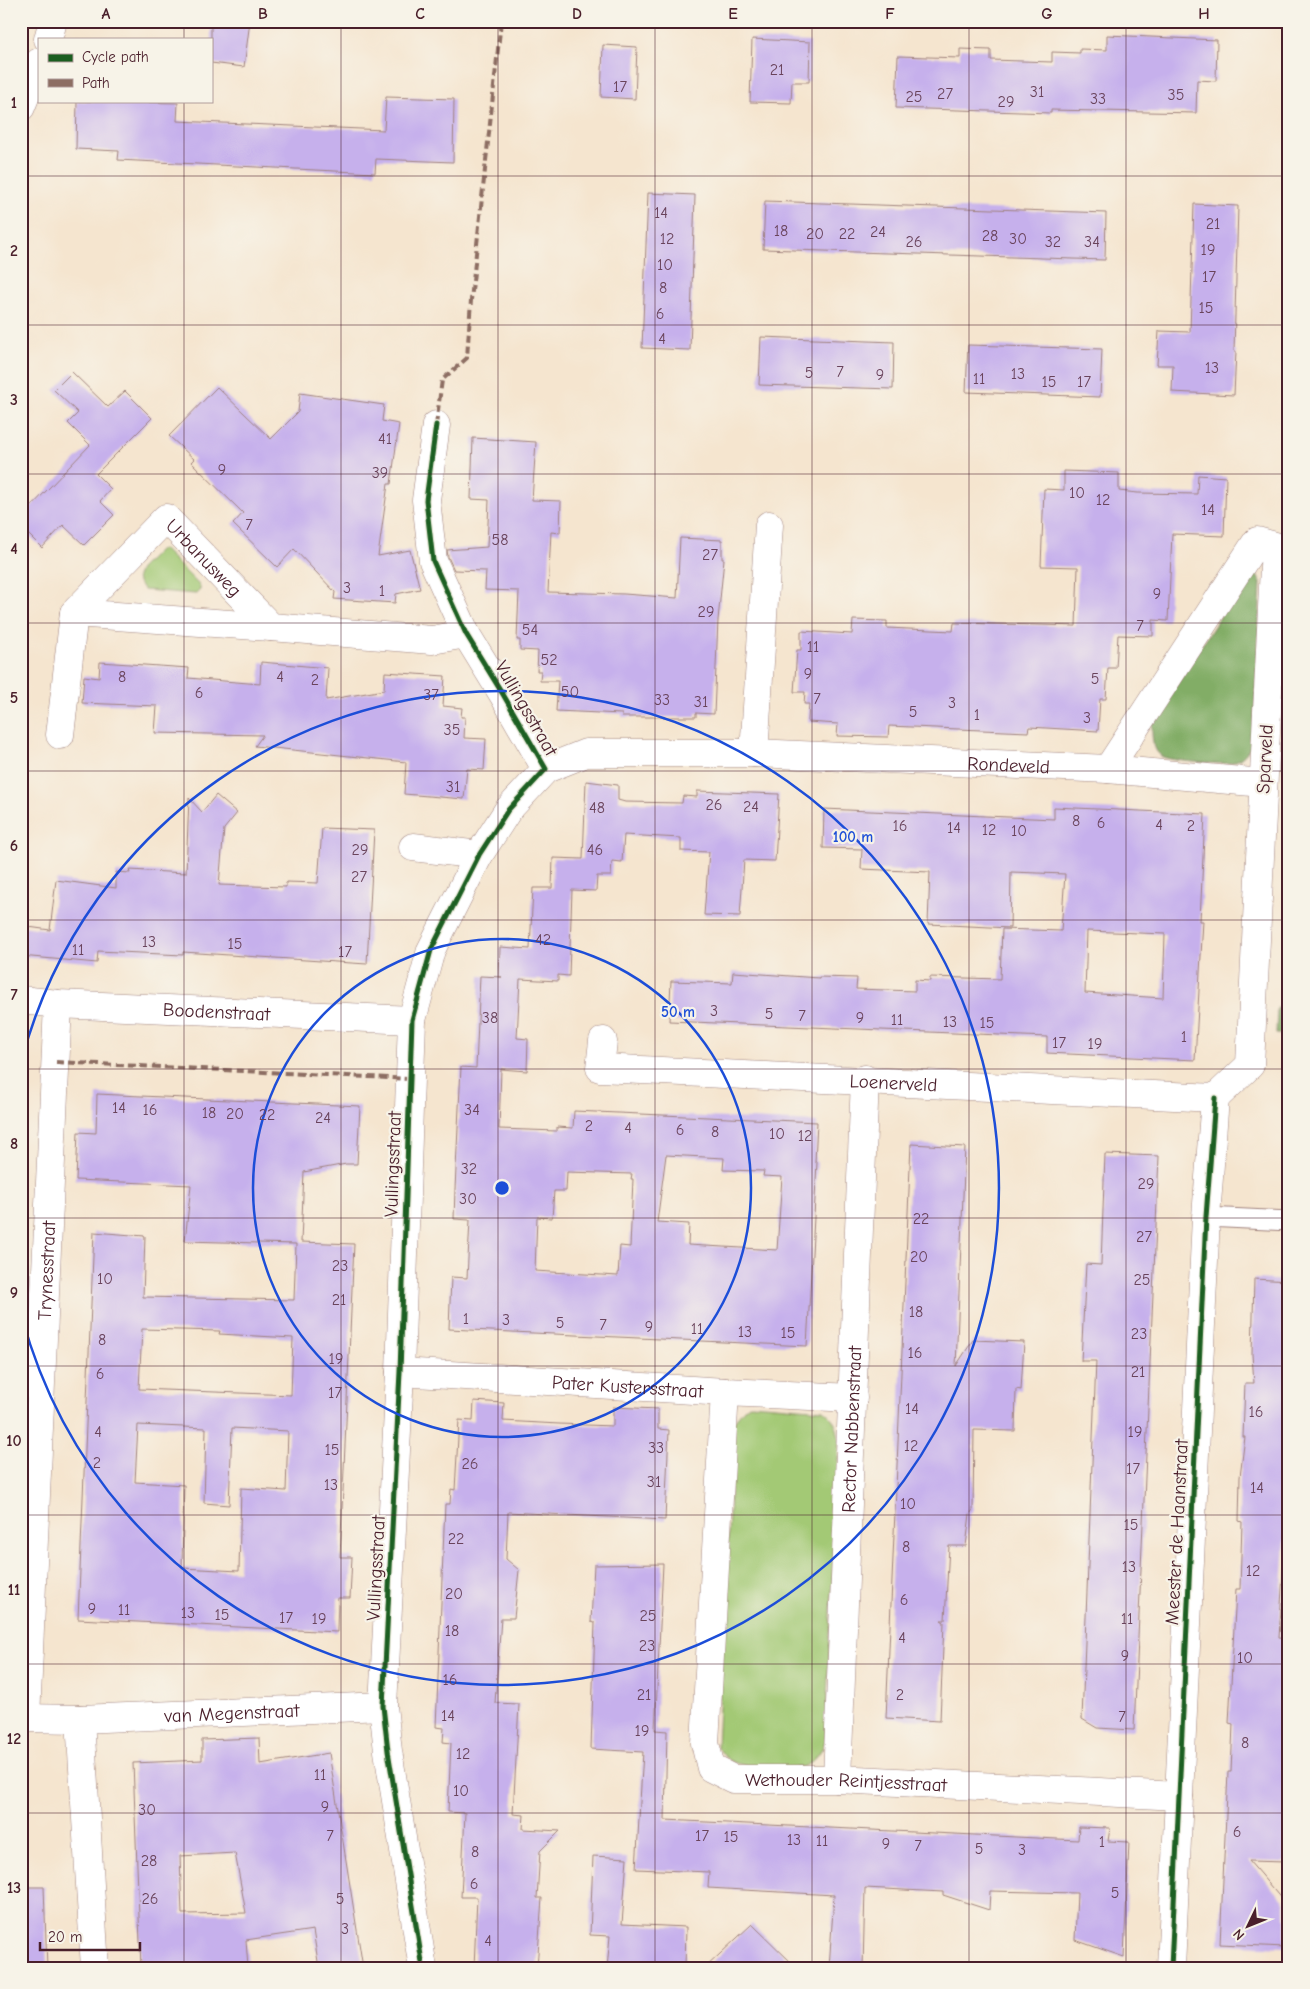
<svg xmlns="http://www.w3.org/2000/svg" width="1310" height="1989" font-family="'Comic Neue',sans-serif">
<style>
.green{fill:#a3c974;stroke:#767450}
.forest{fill:#82ad66;stroke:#666648}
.building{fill:#c6b0ec;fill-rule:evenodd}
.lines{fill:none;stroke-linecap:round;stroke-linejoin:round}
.service-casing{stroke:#a0827d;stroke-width:21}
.minor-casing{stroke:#a0827d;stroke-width:29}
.tertiary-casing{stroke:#a0827d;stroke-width:29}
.service{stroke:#fff;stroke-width:19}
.minor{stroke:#fff;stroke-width:28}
.tertiary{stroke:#fff;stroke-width:28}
.quiet{stroke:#8d6e63;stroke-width:4;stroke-dasharray:8 4;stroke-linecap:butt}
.cycleway-casing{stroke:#f7f3e8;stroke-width:8}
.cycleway{stroke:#1b5e20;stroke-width:5}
.grid{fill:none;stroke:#4a1f2b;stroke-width:1;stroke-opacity:0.55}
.ring{fill:none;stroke:#1d4ed8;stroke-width:2.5}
.labels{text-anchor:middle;stroke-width:4.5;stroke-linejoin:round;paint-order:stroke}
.number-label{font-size:16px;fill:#69435b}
.street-label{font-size:19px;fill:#4a1f2b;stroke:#f7f3e8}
.centre{fill:#1d4ed8;stroke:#f7f3e8;stroke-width:2.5}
.ring-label{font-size:15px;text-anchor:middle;font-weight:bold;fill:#1d4ed8;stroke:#f7f3e8;stroke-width:4.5;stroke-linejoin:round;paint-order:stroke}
.neatline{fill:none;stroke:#4a1f2b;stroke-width:2}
.grid-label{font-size:16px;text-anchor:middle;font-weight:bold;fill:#4a1f2b}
</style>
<rect width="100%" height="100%" fill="#f7f3e8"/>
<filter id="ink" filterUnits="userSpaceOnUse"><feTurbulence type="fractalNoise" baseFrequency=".02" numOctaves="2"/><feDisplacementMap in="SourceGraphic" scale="10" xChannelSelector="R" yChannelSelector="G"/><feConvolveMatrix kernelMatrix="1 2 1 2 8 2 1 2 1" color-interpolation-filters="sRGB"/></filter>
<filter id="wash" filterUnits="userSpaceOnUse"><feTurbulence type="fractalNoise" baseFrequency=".0096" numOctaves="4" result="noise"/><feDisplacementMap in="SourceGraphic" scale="20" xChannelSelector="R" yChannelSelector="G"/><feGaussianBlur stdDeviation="1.12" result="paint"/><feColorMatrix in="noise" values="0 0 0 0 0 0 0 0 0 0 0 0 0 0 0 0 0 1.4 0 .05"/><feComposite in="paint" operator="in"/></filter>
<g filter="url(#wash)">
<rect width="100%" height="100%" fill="#f5e5cf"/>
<!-- green -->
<path class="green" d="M163 549 200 586V590L196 594 144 590 138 582 137 576 140 569 159 550Z
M751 1404 823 1410C833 1417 837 1425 839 1438L825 1742C822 1751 813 1762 805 1766 795 1770 740 1767 730 1761 725 1758 721 1751 717 1747L734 1421 745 1408Z"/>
<!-- forest -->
<path class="forest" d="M1248 573H1256L1261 583 1253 743C1248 752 1241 761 1230 763 1221 765 1168 761 1161 756 1151 748 1152 734 1152 723Z
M1277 1008 1289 1009V1034H1276Z"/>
<g id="blocks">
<!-- building -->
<path class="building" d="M211 21H250L244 67 211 63Z
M1107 35 1217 40 1216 81 1197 80 1196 113 1051 110V113L896 108 898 56 960 58V49L991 50V60L1052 62V52L1080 53V49L1107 50Z
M752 39 810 42 809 82H792L791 103 750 102Z
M603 45 637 47 635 99 601 97Z
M386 97 454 99 453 162 376 159 375 173 118 160 119 151 76 149 77 101 178 103 177 121 384 130Z
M648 193 695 195 690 350 642 348Z
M765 201 1106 213 1105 260 763 249Z
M1194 204 1238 206 1234 351H1236L1234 395 1172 392 1173 365H1157L1159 331 1190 332Z
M761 337 894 342 893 389 759 385Z
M968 345 1102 349 1100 397 966 392Z
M72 372 108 407 125 391 152 418 96 474 111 489 100 501 114 515 84 545 63 525 42 548 21 527V520L29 513 27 511 90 445 68 423 78 413 54 390Z
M217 387 271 439 298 412 300 393 384 405 382 421 399 424 391 484H388L378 556 410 550 420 589 396 594 395 603 334 599 335 592 294 549 277 567 233 524 243 513 191 462 194 459 169 436Z
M473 438 536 442 532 500 561 501 560 533 551 532 548 592 624 594 677 598 680 538 722 540V559H724L718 620 714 714 696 713V717H622V714L556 711 558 681H540L541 671H537L538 651 520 650V640H517L519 591 485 590 486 571 454 570 448 557 447 550 487 547 489 500 471 499Z
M1064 471 1119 473V491L1138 493 1197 494 1198 475 1226 477 1224 536 1172 534 1168 621 1153 620V636L1118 635 1116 668H1108L1106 699H1100L1098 731 1029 727 1028 732 889 726 888 737 837 736 838 724 808 722 809 704H804L805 692H794L797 650H801V631L852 634 853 620 887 621V628L953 631 954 623 1076 626 1078 567 1041 566 1044 489 1064 490Z
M100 662 189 668 188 678 260 684 261 662 328 668 326 700 384 690 385 672 445 676 443 706 462 708 461 717H465L464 738 486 739 484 770 467 769 464 799 404 794 406 762 255 746 263 735 155 733 157 706 82 703 84 676 99 678Z
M586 781 618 785V800L625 802 682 803 683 796 697 797V791L779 794 775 861 744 860 740 916 704 915 709 852 681 851V838L624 835 622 862 612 861 611 876H597L596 891 572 890 569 976 558 975V981L520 979 517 1038 528 1039 527 1071 501 1069 499 1129 557 1131V1127L573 1128 574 1111 817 1122 815 1162H817L807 1346 449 1329 451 1277 467 1278 470 1220 454 1219 455 1189 461 1067 476 1068 480 976 502 977H499L500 947 530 949 533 888H552L553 858 583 859ZM666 1155 724 1158 723 1170 764 1171 763 1176 782 1177 777 1250 688 1245 689 1224 657 1222ZM567 1172 632 1174 631 1179H633L630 1247 620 1246 618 1276 535 1271 537 1217 552 1218 554 1191H566Z
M216 795 237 813 224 829 219 885 286 887V882L318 883 322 828 374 830 367 964 183 952V955L98 951 97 963 21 956V926L50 930 56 880 116 888V872L130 873 129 870 186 873 189 798 202 812Z
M1054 807 1205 814 1200 921H1203L1202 938 1195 1060 1047 1053V1037L669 1021 671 981 732 983 733 972 819 978V977L857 978 856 989 915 991V980L930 981V977L1000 979 1002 929 1061 931 1065 874 1011 872 1010 928 928 924 930 872 861 869 862 849 823 848 824 809 1054 819ZM1087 931 1165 934 1163 998 1085 993Z
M97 1094 360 1106 357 1164H346L304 1172 301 1242 354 1244 340 1557H352L350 1598H338L337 1632 78 1619 94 1232 145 1236 143 1297 294 1300 296 1244 185 1241 191 1185 76 1180 78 1132 96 1133ZM142 1329 220 1331 219 1334 293 1338 291 1395 139 1389ZM138 1425 206 1428 204 1503 229 1505 232 1428 288 1431 286 1491 241 1488 239 1571 182 1568 184 1485 135 1482Z
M911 1144 965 1147 956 1366 973 1340 1024 1342 1021 1390 1016 1389 1015 1431 974 1430 973 1510 970 1514 966 1546H949L945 1620H941L944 1622 940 1721 886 1718Z
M1105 1154 1159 1156 1134 1730 1097 1728 1082 1719 1096 1361H1081L1086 1264 1101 1265Z
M1254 1279 1289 1281V1524H1286L1279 1638 1289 1639V1730L1285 1808H1288L1285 1862 1249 1861 1285 1903V1947L1220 1944 1228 1772H1231L1233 1724 1229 1723 1236 1589H1240L1242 1522 1239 1521 1240 1477 1245 1437H1243L1245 1383H1254L1252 1354Z
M474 1401 504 1403 503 1421 559 1424 613 1426V1407L658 1409V1429L669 1430 665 1520 508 1512 506 1559 519 1570 514 1618H501L495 1703 519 1704 513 1814 524 1815 523 1829 560 1831 540 1851 537 1898H542L537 1968H474L477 1897H461L465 1813 448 1812 451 1743 443 1742 444 1728 436 1727 445 1504H450L451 1489 455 1490 459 1420 473 1421Z
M663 1564 655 1730 667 1731 665 1820 1078 1840 1079 1827 1110 1828 1108 1841 1129 1842 1124 1957 1075 1940 1077 1893 990 1891 989 1910 943 1895V1892L865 1888 863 1968H829L834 1895 708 1888 709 1872 636 1869 643 1752 591 1749 595 1623 591 1622 594 1565Z
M259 1738 260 1764 329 1753 363 1968H319L313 1930 246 1940 248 1968H141L133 1763 202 1760V1740ZM235 1853 246 1913 182 1914 180 1856Z
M593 1856 627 1858 622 1924 686 1927 685 1968H607L610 1936 590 1935Z
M21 1887H44L47 1968H21Z
M752 1924 797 1968H705Z"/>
</g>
</g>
<g filter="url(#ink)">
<use href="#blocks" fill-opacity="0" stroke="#a0827d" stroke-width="1"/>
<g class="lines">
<!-- service casing -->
<g class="service-casing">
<path id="service" d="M1206 1217 1289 1221"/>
</g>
<!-- minor casing -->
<g class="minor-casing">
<g id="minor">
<path d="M74 613 271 627"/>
<path id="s1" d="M60 735 74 613 166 518 271 627 432 640 466 634"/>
<path d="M754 753 769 525"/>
<path id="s2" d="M546 769 586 753H754L1108 769 1263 783"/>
<path d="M1108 769 1257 541 1275 546 1250 1065 1215 1098"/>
<path d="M413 847 479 855"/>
<path id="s3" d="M21 1000 58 1004 412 1020"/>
<path id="s4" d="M603 1041 600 1068 1215 1098"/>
<path id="s5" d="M400 1372 725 1392 853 1398"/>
<path id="s6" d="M725 1392 705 1743 711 1768 733 1779H837L1179 1796"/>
<path id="s7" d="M21 1718 80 1719 383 1706"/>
<path id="s8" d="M26 1718 58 1004"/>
<path d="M80 1719 95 1968"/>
<path id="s9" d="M837 1779 865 1079"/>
<path d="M423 1968 388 1751 383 1706 400 1372 412 1020 431 950 479 855 508 810 546 769 504 696 466 634 433 561 426 500 436 425"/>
<path d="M1171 1968 1206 1217 1215 1098"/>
</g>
</g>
<!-- tertiary casing -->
<g class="tertiary-casing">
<path id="tertiary" d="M48 39 53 21
M21 107 39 62"/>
</g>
<!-- service -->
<use href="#service" class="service"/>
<!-- minor -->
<use href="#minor" class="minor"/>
<!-- tertiary -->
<use href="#tertiary" class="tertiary"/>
<!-- quiet -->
<path class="quiet" d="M436 425 442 380 467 358 471 300 501 21
M56 1062 410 1079"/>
<!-- cycleway casing -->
<g class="cycleway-casing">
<path id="cycleway" d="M423 1968 388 1751 383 1706 400 1372 412 1020 431 950 479 855 508 810 546 769 504 696 466 634 433 561 426 500 436 425
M1171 1968 1206 1217 1215 1098"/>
</g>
<!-- cycleway -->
<use href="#cycleway" class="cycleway"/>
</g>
</g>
<!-- grid -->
<path class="grid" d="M184 21V39M341 21V1968M498 21V1968M655 21V1968M812 21V1968M969 21V1968M1126 21V1968M184 101V1968M21 176H1289M21 325H1289M21 474H1289M21 623H1289M21 771H1289M21 920H1289M21 1069H1289M21 1218H1289M21 1366H1289M21 1515H1289M21 1664H1289M21 1813H1289"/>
<!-- distance rings -->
<g class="ring">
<circle cx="502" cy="1188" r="249"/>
<path d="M22 1059A497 497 0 1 1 22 1317"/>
</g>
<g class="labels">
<!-- number labels -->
<g class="number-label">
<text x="777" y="75">21</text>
<text x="620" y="92">17</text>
<text x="1037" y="97">31</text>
<text x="945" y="99">27</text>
<text x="1176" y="100">35</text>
<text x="914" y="102">25</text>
<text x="1098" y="104">33</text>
<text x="1006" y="107">29</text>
<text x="661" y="218">14</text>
<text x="1213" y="229">21</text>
<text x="781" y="236">18</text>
<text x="878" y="237">24</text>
<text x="815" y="239">20</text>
<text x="847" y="239">22</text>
<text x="990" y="241">28</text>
<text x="667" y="244">12</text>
<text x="1018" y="244">30</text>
<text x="914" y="247">26</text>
<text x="1053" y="247">32</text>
<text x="1092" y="247">34</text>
<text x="1208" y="255">19</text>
<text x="665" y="270">10</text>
<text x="1209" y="282">17</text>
<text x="663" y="293">8</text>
<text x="1206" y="313">15</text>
<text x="660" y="319">6</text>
<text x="662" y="344">4</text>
<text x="1212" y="373">13</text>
<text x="840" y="377">7</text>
<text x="809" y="378">5</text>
<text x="1018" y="379">13</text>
<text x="880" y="380">9</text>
<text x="979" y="384">11</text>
<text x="1049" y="387">15</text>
<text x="1084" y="387">17</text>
<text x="385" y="444">41</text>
<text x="222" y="475">9</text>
<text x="380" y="478">39</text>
<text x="1077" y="498">10</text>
<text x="1103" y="505">12</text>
<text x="1208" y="515">14</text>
<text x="249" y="530">7</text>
<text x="500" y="545">58</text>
<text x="710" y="560">27</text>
<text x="347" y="593">3</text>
<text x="382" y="596">1</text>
<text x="1157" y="599">9</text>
<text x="706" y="617">29</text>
<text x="1140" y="631">7</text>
<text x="530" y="635">54</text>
<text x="813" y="652">11</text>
<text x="549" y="665">52</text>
<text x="808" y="679">9</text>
<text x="122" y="682">8</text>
<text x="280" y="682">4</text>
<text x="1095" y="684">5</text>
<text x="315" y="685">2</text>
<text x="570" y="697">50</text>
<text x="199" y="698">6</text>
<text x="431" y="700">37</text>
<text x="817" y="704">7</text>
<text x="662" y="705">33</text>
<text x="701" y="707">31</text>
<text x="952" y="708">3</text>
<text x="913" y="717">5</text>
<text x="977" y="720">1</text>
<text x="1087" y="723">3</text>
<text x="452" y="735">35</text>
<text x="453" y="792">31</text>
<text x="714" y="810">26</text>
<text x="751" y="812">24</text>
<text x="597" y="813">48</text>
<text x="1076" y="826">8</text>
<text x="1101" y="828">6</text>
<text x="1159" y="830">4</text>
<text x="900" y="831">16</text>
<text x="1191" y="831">2</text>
<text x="954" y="833">14</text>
<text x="989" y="835">12</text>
<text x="1019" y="836">10</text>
<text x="360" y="855">29</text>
<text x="595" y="855">46</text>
<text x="359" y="882">27</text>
<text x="543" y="945">42</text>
<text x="149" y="947">13</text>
<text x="235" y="949">15</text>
<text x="78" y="955">11</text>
<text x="345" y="957">17</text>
<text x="714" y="1016">3</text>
<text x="769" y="1019">5</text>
<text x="802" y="1021">7</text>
<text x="490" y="1023">38</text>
<text x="860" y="1023">9</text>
<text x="897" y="1025">11</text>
<text x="950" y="1027">13</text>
<text x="987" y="1028">15</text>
<text x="1184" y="1042">1</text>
<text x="1059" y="1048">17</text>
<text x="1095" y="1049">19</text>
<text x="119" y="1113">14</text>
<text x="150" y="1115">16</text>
<text x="472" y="1115">34</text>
<text x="209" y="1118">18</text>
<text x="235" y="1119">20</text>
<text x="267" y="1120">22</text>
<text x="323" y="1123">24</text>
<text x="589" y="1131">2</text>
<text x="628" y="1133">4</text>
<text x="680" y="1135">6</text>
<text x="715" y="1137">8</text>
<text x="777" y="1139">10</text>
<text x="805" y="1141">12</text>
<text x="469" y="1174">32</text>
<text x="1146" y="1189">29</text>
<text x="468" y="1204">30</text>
<text x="921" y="1224">22</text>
<text x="1144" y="1242">27</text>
<text x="919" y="1262">20</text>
<text x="340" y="1271">23</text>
<text x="105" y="1284">10</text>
<text x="1142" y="1285">25</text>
<text x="339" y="1305">21</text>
<text x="916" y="1317">18</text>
<text x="466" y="1324">1</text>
<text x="506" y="1325">3</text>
<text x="560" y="1328">5</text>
<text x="603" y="1330">7</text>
<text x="649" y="1332">9</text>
<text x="697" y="1334">11</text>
<text x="745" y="1337">13</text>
<text x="788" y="1338">15</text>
<text x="1139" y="1339">23</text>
<text x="102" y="1345">8</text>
<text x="915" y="1358">16</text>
<text x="336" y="1364">19</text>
<text x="1138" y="1377">21</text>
<text x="100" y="1379">6</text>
<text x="335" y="1398">17</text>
<text x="912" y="1414">14</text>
<text x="1256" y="1417">16</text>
<text x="98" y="1437">4</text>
<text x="1135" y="1437">19</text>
<text x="911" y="1451">12</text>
<text x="656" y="1453">33</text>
<text x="332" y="1455">15</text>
<text x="97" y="1468">2</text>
<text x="470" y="1469">26</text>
<text x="1133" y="1474">17</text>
<text x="654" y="1487">31</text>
<text x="331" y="1490">13</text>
<text x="1257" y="1493">14</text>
<text x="908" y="1509">10</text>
<text x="1131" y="1530">15</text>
<text x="456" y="1544">22</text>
<text x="906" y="1552">8</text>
<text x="1129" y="1572">13</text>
<text x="1253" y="1576">12</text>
<text x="454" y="1599">20</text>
<text x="904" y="1605">6</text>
<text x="92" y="1614">9</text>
<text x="124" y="1615">11</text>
<text x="188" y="1618">13</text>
<text x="222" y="1620">15</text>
<text x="648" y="1621">25</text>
<text x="286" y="1623">17</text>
<text x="319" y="1624">19</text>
<text x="1127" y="1624">11</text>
<text x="452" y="1636">18</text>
<text x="902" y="1643">4</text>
<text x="647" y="1651">23</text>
<text x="1125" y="1661">9</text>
<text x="1245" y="1663">10</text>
<text x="450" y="1685">16</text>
<text x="644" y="1700">21</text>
<text x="900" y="1700">2</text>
<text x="448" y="1721">14</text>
<text x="1122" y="1722">7</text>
<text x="642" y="1736">19</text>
<text x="1245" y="1748">8</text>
<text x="463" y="1759">12</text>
<text x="320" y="1780">11</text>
<text x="461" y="1796">10</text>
<text x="325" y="1812">9</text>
<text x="147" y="1815">30</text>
<text x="1237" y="1837">6</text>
<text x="330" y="1841">7</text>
<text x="702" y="1841">17</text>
<text x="731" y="1842">15</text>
<text x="794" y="1845">13</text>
<text x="822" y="1846">11</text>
<text x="1102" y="1847">1</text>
<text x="886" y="1849">9</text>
<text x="918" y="1851">7</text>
<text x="979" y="1854">5</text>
<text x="1022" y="1855">3</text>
<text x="475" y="1857">8</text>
<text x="149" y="1866">28</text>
<text x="474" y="1889">6</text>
<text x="1115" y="1898">5</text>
<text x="150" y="1904">26</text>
<text x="340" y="1904">5</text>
<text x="345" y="1934">3</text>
<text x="488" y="1946">4</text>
</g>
<!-- street labels -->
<g class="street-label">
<text dy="7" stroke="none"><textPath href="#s1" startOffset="310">Urbanusweg</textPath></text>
<text transform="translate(527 708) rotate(60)" y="7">Vullingsstraat</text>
<text transform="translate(1264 759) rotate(-87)" y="7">Sparveld</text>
<text dy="7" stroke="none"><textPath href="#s2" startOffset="466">Rondeveld</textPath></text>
<text dy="7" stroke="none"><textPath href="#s3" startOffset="196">Boodenstraat</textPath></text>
<text dy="7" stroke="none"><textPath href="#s4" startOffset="321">Loenerveld</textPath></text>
<text transform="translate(392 1164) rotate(-88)" y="7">Vullingsstraat</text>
<text dy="7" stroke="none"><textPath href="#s8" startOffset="448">Trynesstraat</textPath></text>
<text dy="7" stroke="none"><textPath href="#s5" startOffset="228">Pater Kustersstraat</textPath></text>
<text dy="7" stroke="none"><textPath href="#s9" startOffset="350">Rector Nabbenstraat</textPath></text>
<text transform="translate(1176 1532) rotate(-87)" y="7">Meester de Haanstraat</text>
<text transform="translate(375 1568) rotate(-87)" y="7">Vullingsstraat</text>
<text dy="7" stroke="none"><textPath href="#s7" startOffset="211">van Megenstraat</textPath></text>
<text dy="7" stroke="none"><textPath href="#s6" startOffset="515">Wethouder Reintjesstraat</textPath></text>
</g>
</g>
<circle cx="502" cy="1188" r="8" class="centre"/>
<g class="ring-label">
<text x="853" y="842">100 m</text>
<text x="678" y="1017">50 m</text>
</g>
<!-- margin -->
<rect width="1310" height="1989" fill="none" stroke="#f7f3e8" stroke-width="55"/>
<!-- legend -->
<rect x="38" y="38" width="175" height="65" fill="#f7f3e8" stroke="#b29e9c"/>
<rect x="48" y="54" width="25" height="8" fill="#1b5e20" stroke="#b29e9c"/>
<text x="82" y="62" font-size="15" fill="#4a1f2b">Cycle path</text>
<rect x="48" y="79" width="25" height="8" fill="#8d6e63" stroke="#b29e9c"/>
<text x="82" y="88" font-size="15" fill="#4a1f2b">Path</text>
<!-- north arrow -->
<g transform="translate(1248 1926) rotate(227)" stroke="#f7f3e8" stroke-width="4" paint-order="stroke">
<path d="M0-4L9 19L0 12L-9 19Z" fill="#4a1f2b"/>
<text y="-8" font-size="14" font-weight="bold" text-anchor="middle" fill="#4a1f2b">N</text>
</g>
<!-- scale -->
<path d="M40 1942v8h100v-8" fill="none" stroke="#4a1f2b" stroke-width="2.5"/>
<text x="48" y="1942" font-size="15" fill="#4a1f2b" stroke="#f7f3e8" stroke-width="4" paint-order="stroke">20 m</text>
<rect x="28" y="28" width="1254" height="1934" class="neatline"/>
<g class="grid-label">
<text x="106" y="19">A</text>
<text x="263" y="19">B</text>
<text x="420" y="19">C</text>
<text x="577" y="19">D</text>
<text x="733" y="19">E</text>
<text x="890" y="19">F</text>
<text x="1047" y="19">G</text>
<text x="1204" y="19">H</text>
<text x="14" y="108">1</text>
<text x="14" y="256">2</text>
<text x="14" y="405">3</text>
<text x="14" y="554">4</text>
<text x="14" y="703">5</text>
<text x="14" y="851">6</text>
<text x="14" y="1000">7</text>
<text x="14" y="1149">8</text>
<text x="14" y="1298">9</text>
<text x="14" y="1446">10</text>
<text x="14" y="1595">11</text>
<text x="14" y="1744">12</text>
<text x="14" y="1893">13</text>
</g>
</svg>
